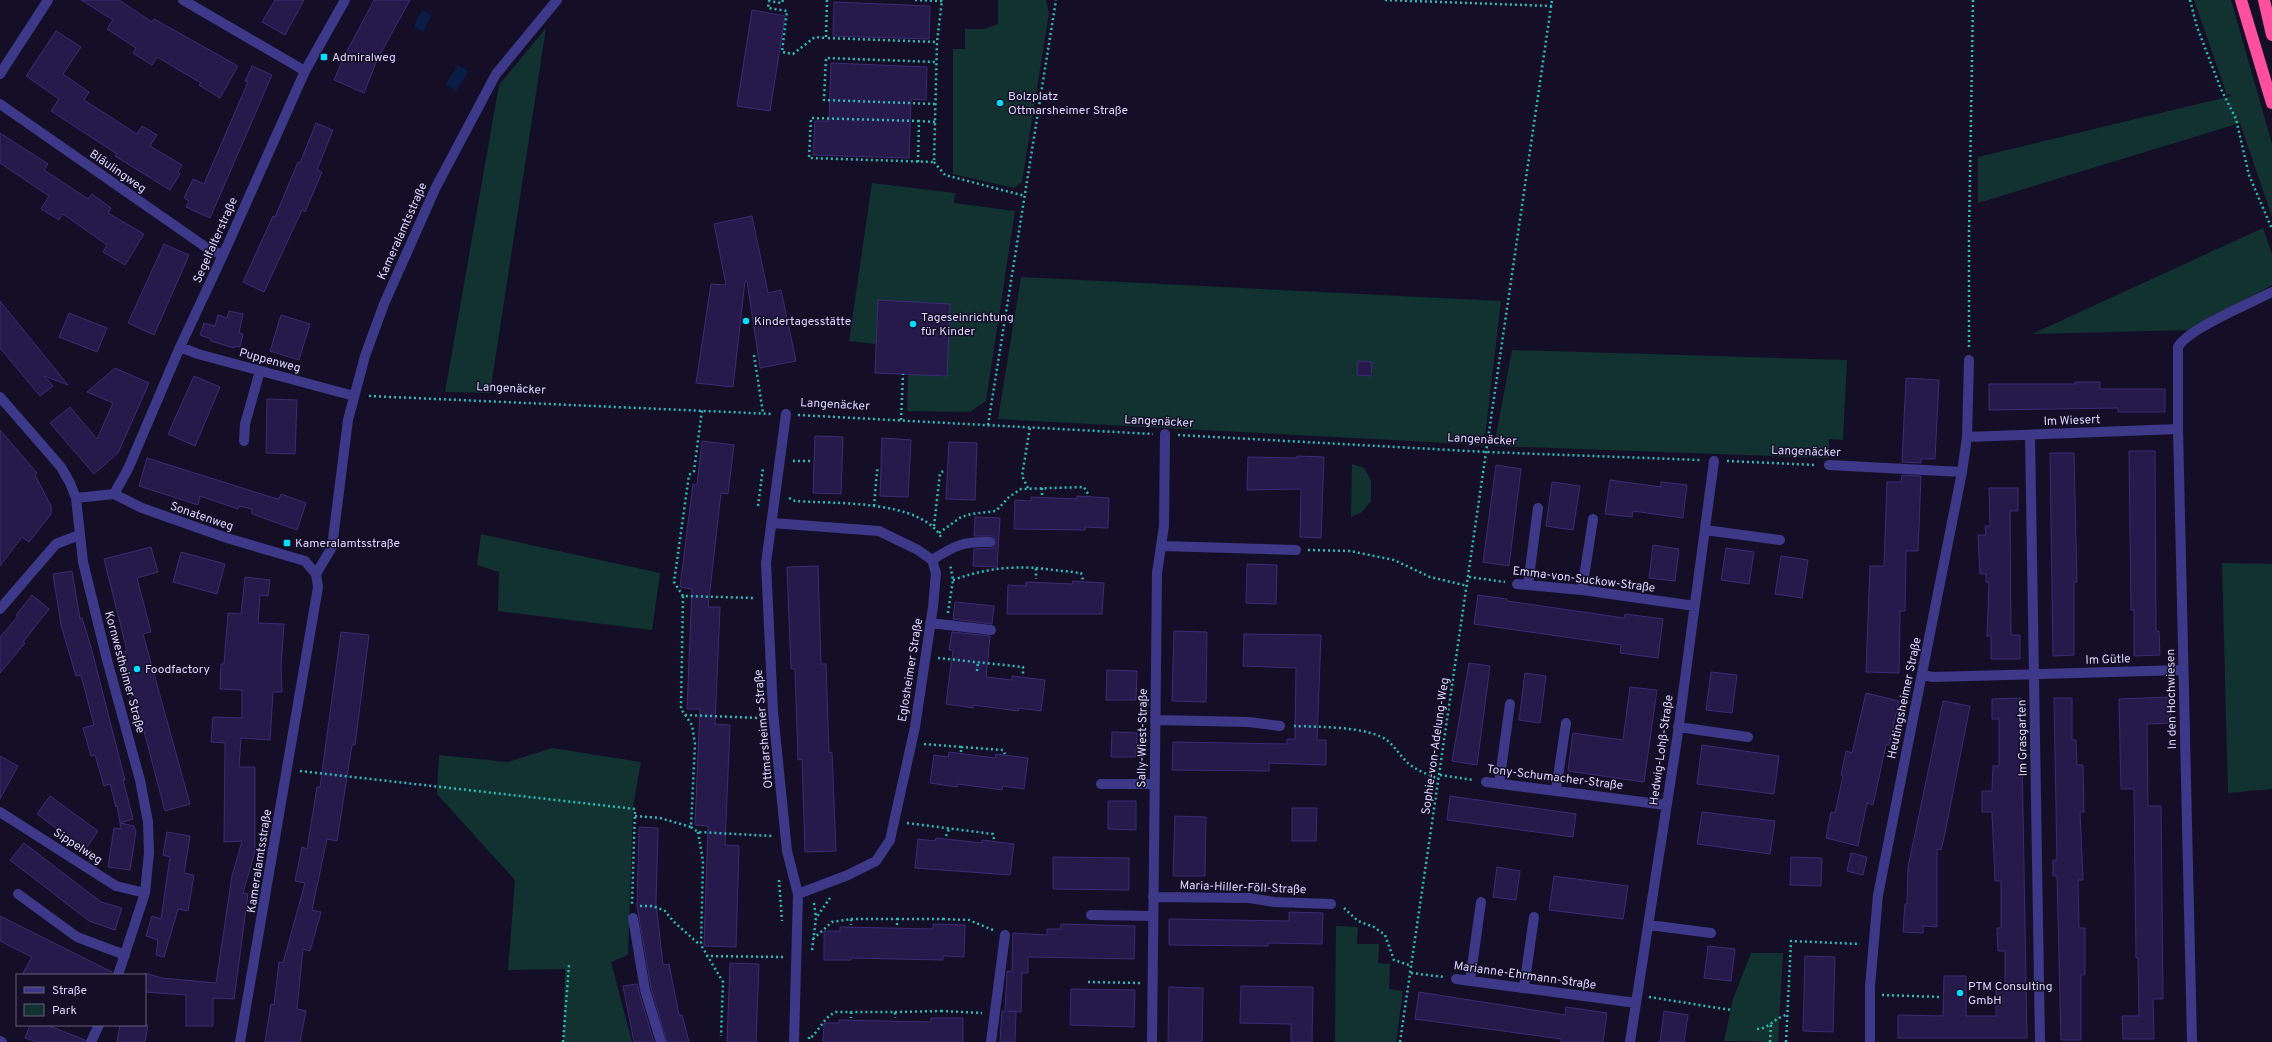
<svg xmlns="http://www.w3.org/2000/svg" width="2272" height="1042" font-family="Overpass,sans-serif">
<style>
.green{fill:#113231}
.water{fill:#091d46}
.building{fill:#251a49;stroke:#3c2b76}
.lines{fill:none;stroke-linecap:round;stroke-linejoin:round}
.path{stroke:#2cbcb8;stroke-width:2.5;stroke-dasharray:2 3;stroke-linecap:butt}
.minor{stroke:#3e3888;stroke-width:10}
.highway{stroke:#ff509e;stroke-width:12}
.poi-dot{fill:#01deff;stroke:#140f27;stroke-width:1.5}
.labels{text-anchor:middle;stroke-width:3;stroke-linejoin:round;paint-order:stroke}
.poi-label{font-size:12px;fill:#dbd5ff;stroke:#140f27;text-anchor:start}
.street-label{font-size:12px;fill:#dbd5ff;stroke:#140f27}
</style>
<rect width="100%" height="100%" fill="#140f27"/>
<!-- green -->
<path class="green" d="M998 0H1046L1049 13 1022 182 1014 188 953 174V49H965V29H984L998 24Z
M2194 0H2231L2272 144V217L2240 123 1978 203V157L2231 96 2230 94 2227 95Z
M546 28 490 393 445 392 499 85Z
M872 183 955 193 954 203 1015 211 986 401 970 412 907 411 908 374 947 376 950 304 878 300 876 344 849 341Z
M2263 228 2272 254V285L2191 330 2032 334Z
M1021 277 1501 301 1484 445 998 419Z
M1512 350 1847 360 1843 440 1829 439V458L1494 446Z
M1352 464 1364 468 1371 480V501L1362 512 1351 517Z
M481 534 660 573 652 630 498 611 499 572 477 565Z
M2222 563 2272 564V789L2228 793Z
M552 748 641 762 633 806 628 955 611 962 632 1042H563L565 969 508 970 515 880 437 794 439 755 508 762Z
M1336 926 1358 927 1357 944H1379L1378 963 1390 964 1389 989 1403 991 1396 1042H1335Z
M1751 953H1783L1778 1042 1724 1041 1733 999Z"/>
<!-- water -->
<path class="water" d="M422 10 432 15 423 32 414 26Z
M458 65 468 72 456 91 446 84Z"/>
<!-- building -->
<path class="building" d="M81 0H119L152 22 154 19 238 66 220 98 199 85 201 83 157 57 152 65 133 53 136 48 107 29 113 20Z
M275 0H304L285 35 262 22Z
M374 0H410L377 60 364 93 334 80 344 57Z
M834 2 930 6 929 39 833 36Z
M752 10 785 16 770 111 737 106Z
M56 31 81 47 63 74 89 92 84 100 137 134 142 126 157 135 150 146 182 165 178 172 180 174 170 190 115 156 117 154 51 111 59 99 26 76Z
M831 63 927 67 926 100 911 99 909 158 813 155 815 121H829Z
M252 66 272 75 210 218 186 207 189 201 184 198 193 179 204 184 248 82 245 81Z
M316 123 333 130 317 170 322 172 305 212 302 210 264 292 243 282 273 216 275 217 298 162 300 163Z
M0 133 48 164 44 170 88 199 92 194 111 208 108 213 144 234 125 265 103 252 107 245 63 214 59 220 41 209 49 196 0 163Z
M752 216 768 293 781 290 796 361 760 368 747 281H745L733 387 696 383 711 284 726 285 714 224Z
M164 244 189 255 154 335 128 323Z
M878 300 950 304 947 376 875 373Z
M0 301 68 385 44 376 53 386 40 396 0 348Z
M229 311 243 314 239 333 243 334 240 347 235 346 234 348 211 341V339L200 335 204 323 215 326 218 315 227 318Z
M69 313 107 328 97 352 59 337Z
M281 315 310 324 299 360 270 351Z
M1358 361 1372 362 1371 376 1357 375Z
M115 368 149 383 118 453 94 474 50 423 70 407 97 439 113 403 87 392Z
M194 376 220 387 195 446 168 434Z
M1906 378 1939 380 1935 459H1921V463L1902 462Z
M2075 382H2100V389H2165V412H2118V408L1989 410V384H2075Z
M267 399 297 400 295 454 266 453Z
M0 430 37 473 35 475 51 506V514L29 542 22 537 0 566Z
M815 436 843 437 841 494 813 493Z
M882 438 911 440 908 497 880 496Z
M702 441 734 445 728 494 721 493 708 607H720L715 724 730 725 725 845 739 846 736 947 704 946 708 826 695 825 700 709H687L692 589 680 587 693 484 697 485Z
M949 442 977 443 975 500 946 499Z
M2129 451H2155L2156 631H2159L2160 655 2134 656V610H2131Z
M2050 453H2074L2077 582H2074V655L2053 656Z
M1297 456 1324 457 1321 538 1300 537 1301 489 1247 490 1248 457 1297 458Z
M147 458 274 498 279 499 281 494 306 503 297 530 252 514V509L239 506 238 509 200 496 198 505 139 486Z
M1496 465 1521 469 1509 566 1483 562Z
M1902 475 1921 476 1918 551H1906L1905 611H1900L1899 673 1866 672 1870 566H1884L1887 482H1901Z
M1610 480 1661 487V482L1687 485 1683 518 1633 511 1632 517 1605 514Z
M1552 482 1580 486 1573 530 1546 526Z
M1989 488H2018V511H2010L2011 635H2020V659H1991V636H1987L1989 582H1986V574H1980L1978 535H1986L1985 526H1990Z
M1077 496 1109 498 1108 528 1085 527V530L1014 529 1015 500 1031 501V497L1077 499Z
M975 517 1000 518 997 567 973 566 974 549 993 548 996 542 993 536H974Z
M1653 545 1679 549 1675 581 1649 578Z
M151 547 158 572 137 578 151 632 143 634 190 804 165 811 123 652 127 651 104 559Z
M1726 548 1754 552 1749 584 1721 580Z
M181 552 225 564 217 594 173 582Z
M1781 556 1808 560 1802 598 1775 594Z
M1247 564 1277 565 1276 604 1246 603Z
M818 566 821 664H826L829 753 832 752 836 851 805 852 802 759 798 760 795 669H791L787 567Z
M72 571 80 619 82 618 91 647 125 780H123L133 819 120 823 117 805 116 807 110 784 104 786 95 755 91 756 83 728 94 725 81 675 76 676 61 625 53 574Z
M245 577 270 580 268 596 260 595 258 623 284 624 281 666 282 692H273L270 740 241 738 239 767H255V851L243 893 248 894 234 999 213 998V1026H186V995L145 992V973L162 978 216 983 232 876 242 841 224 842 225 743 211 742 213 717 242 718V690L220 689 221 664H224L228 613 241 614Z
M1073 581 1104 583 1102 614H1007L1008 585 1026 586V582L1072 584Z
M32 595 49 609 23 642 25 643 0 673V637L18 616 16 615Z
M1478 595 1507 599V601L1624 618 1625 614 1663 619 1658 658 1620 653 1621 645 1474 624Z
M955 602 994 606 992 624 953 619Z
M1174 631 1207 632 1206 702 1172 701Z
M341 632 369 635 355 745H352L337 841 327 839 312 910 321 912 310 951 303 949 297 1009 306 1011 300 1042H265L271 1004 274 1005 279 962 283 963 305 883 295 881 302 847 307 849 317 787H320Z
M952 632 990 636 986 677 1012 680V676L1045 680 1041 711 1019 708 1018 711 973 705V708L946 704 953 650H949Z
M1244 634 1321 635 1317 740H1326V765L1269 763V771L1172 770 1173 742 1287 744V739H1295L1296 668 1243 666Z
M1469 663 1490 666 1477 765 1452 761Z
M1107 670 1137 671 1136 700H1106Z
M1711 672 1737 675 1732 713 1706 710Z
M1525 673 1546 676 1540 723 1519 720Z
M1630 687 1657 690 1644 782 1568 771 1573 733 1623 740Z
M1866 693 1899 701 1889 745H1886L1873 805 1867 803 1858 846 1826 838 1831 812 1835 813 1843 776 1841 775 1846 751 1852 753Z
M2170 697 2171 723 2147 724 2148 806H2161L2163 999H2153L2154 1039H2123L2122 1016H2139L2138 958H2136L2134 789H2121L2119 699Z
M2021 698 2027 1038H1898V1015L1943 1016 1944 976H1966V1016H1996V990L2005 989V951H1998L1997 928H2001V881H1995L1992 812H1982V791H1992L1993 766H1999V719H1992V699Z
M2054 698H2072V740H2076L2077 765H2083L2084 812H2080L2083 880H2078L2079 928H2085V975H2081V1040H2061L2057 876H2053V860H2057Z
M1943 701 1970 706 1945 833 1941 850 1937 849V927L1923 926V933L1903 932 1905 904H1907L1908 867Z
M1112 732 1137 733 1136 757H1111Z
M1702 745 1779 756 1774 794 1697 784Z
M949 752 995 758 996 754 1028 758 1024 789 1003 786 1002 790 958 784 957 787 930 783 934 755 948 757Z
M0 756 18 766 0 799Z
M50 796 98 831 85 850 37 814Z
M1450 796 1576 814 1573 837 1447 820Z
M1108 801H1136V830L1108 829Z
M1292 808H1317L1316 841H1292Z
M1702 812 1775 821 1770 854 1697 844Z
M1175 816 1206 817 1205 876H1173Z
M120 823 134 826 136 831 130 870 108 867 114 828 121 829Z
M639 827 658 828 656 903 663 965 669 964 679 1015H682L689 1042H667L651 988 637 906Z
M167 832 190 836 184 873 194 875 188 911 178 909 164 957 156 955 158 940 146 936 152 916 161 919 170 857 163 855Z
M936 838 982 843V840L1014 844 1010 875 915 868 918 839 935 841Z
M24 843 101 902 122 908 115 930 89 921 10 860Z
M1851 853 1867 857 1863 875 1847 871Z
M1053 857 1129 858V890L1053 889Z
M1791 857 1822 858 1821 886 1790 885Z
M1497 867 1520 871 1516 900 1493 897Z
M1554 876 1628 886 1623 919 1549 910Z
M1289 912 1323 913 1322 944 1268 943V946L1169 945V919L1289 921Z
M0 916 112 972V975H22L32 957 0 941Z
M933 924 965 925 964 957 943 956V960L851 958V960H824V931H840V927L933 929Z
M1061 924 1135 926 1134 959 1028 957V973H1022L1021 1012 1008 1011 1016 1012 1015 1042H1000L1002 1011H1005L1007 971 1012 972 1013 933 1047 935V929H1061Z
M1708 946 1735 949 1731 981 1704 978Z
M1805 956 1835 957 1833 1032 1803 1031Z
M730 963 759 964 756 1042H727Z
M637 984 639 992 654 1042H634L623 986Z
M1241 986 1313 987 1312 1042H1291V1024L1240 1023Z
M1169 987 1203 988 1202 1042H1168Z
M1071 989 1135 990 1134 1027 1070 1025Z
M1419 992 1565 1015 1566 1007 1607 1013 1603 1042H1561V1039L1415 1019Z
M1664 1011 1688 1015 1684 1042H1660Z
M931 1018H963V1042H823L824 1023H839V1020L931 1022Z
M30 1025H47L85 1040V1042H37L25 1038Z
M120 1025H148L145 1042H117Z"/>
<g class="lines">
<!-- path -->
<path class="path" d="M783 0 782 3 769 1 768 8 787 11 782 52 793 54 815 37 826 38
M827 0 826 38 937 42
M915 0 942 1
M1385 0 1552 6
M2190 0 2197 27 2221 89 2236 119 2249 175 2272 229
M935 104 824 100 826 58 936 62
M919 121 811 118 809 158 934 162 937 42 942 0
M918 162 919 121 935 122
M934 162 945 175 1025 196
M1969 347V234L1973 0
M754 355 763 413
M369 396 773 414
M798 415 1153 434
M901 420 903 374
M988 425 1056 0
M1178 435 1487 452 1700 460
M793 461H811
M1727 461 1816 465
M1028 488 1022 476 1030 427
M1042 488V495
M789 498 795 501C834 504 923 499 942 539
M758 506 763 468
M874 506 877 471 879 467
M934 526 940 473 945 470
M939 533 961 517 971 514 996 511 1009 497 1021 489 1084 487 1088 494
M1308 550 1350 551 1394 560 1430 577 1468 586
M1036 568 1081 573 1083 580
M1469 577 1505 582
M953 580C981 570 1006 566 1036 568V579
M683 596 674 582 689 475 694 471 702 410
M948 613 953 580 950 564
M938 658 1023 667V674
M977 671 978 663
M685 715 760 718
M1294 726C1318 727 1369 726 1388 741 1396 748 1401 757 1409 764 1418 771 1429 775 1439 779
M924 744 961 747V752
M961 747 1003 750 1005 754
M300 771 635 809 632 905
M1440 775 1474 780
M635 816 660 818 691 827 695 744 692 725 681 709 683 596 755 598
M907 823 993 834 994 839
M691 827 698 832 772 836
M698 832 703 861 701 945 723 982 721 1036
M946 836 949 829
M779 880 782 921
M814 903 816 918
M640 906H653L665 911 673 921 700 945
M1344 908 1358 921 1374 927 1385 935 1394 960 1412 966
M851 919H897V925
M897 919H943V923
M943 919 969 920 993 930
M813 939 832 922 851 919V925
M812 950 816 918 830 898
M706 956 783 957
M1411 973 1444 977
M1088 982 1140 983
M1882 995 1940 997
M1649 997 1731 1010
M941 1011 982 1013
M851 1012V1018
M895 1012 941 1011V1015
M1757 1029C1769 1029 1775 1017 1787 1015
M809 1037V1039C820 1031 823 1017 836 1012H895V1018
M563 1042 569 965
M1400 1042 1552 0
M1770 1042 1771 1023
M1786 1042 1791 941 1860 944"/>
<!-- minor -->
<path class="minor" d="M183 0 305 71
M0 74 48 0
M0 104 207 248 223 255
M180 347 198 354 354 396
M0 397 61 467 70 483 76 498 83 562 107 660 140 780 148 822 149 853 145 893 118 975
M786 414 766 563 773 712 787 851 798 894 794 1042
M2030 435 2040 1042
M1967 437 2178 429
M244 441 245 424 260 371
M1829 465 1962 472
M114 494 128 469 180 347 223 255 305 71 345 0
M76 498 114 494 142 508 227 538 305 561 316 574
M772 523 879 531 918 550 932 560 936 573 933 607 915 727 890 840 876 861 848 875 798 894
M1705 530 1780 540
M1161 546 1296 550
M932 560C954 546 963 541 990 542
M1517 584 1582 590 1695 606
M1528 585 1538 508
M1582 590 1593 519
M0 609 56 544 79 535
M930 623 991 630
M1922 675 1933 677 2183 670
M1155 720 1249 722 1280 726
M1678 727 1748 737
M1486 782 1666 805
M1101 784H1154
M1499 784 1510 704
M1556 790 1566 723
M0 812 116 886 145 893
M18 894 77 937 125 955
M1153 897 1249 898 1274 902 1331 904
M1091 915 1153 916
M633 918 645 990 661 1042
M1649 925 1711 933
M1456 979 1636 1003
M1470 981 1481 902
M1524 987 1534 917
M0 1041 2 1042
M91 1042 99 1025
M240 1042 318 587 316 574 332 547 348 420 365 356 384 304 436 187 496 74 557 0
M991 1042 1005 935
M1152 1042 1157 573 1164 526 1165 434
M1630 1042 1677 739 1714 461
M1870 1042V986L1878 895 1962 472 1967 437 1969 360
M2192 1042 2178 429V347C2188 329 2251 303 2272 292"/>
<!-- highway -->
<path class="highway" d="M2241 0 2272 103
M2264 0 2272 35"/>
</g>
<!-- markers -->
<g class="poi-dot">
<rect x="320" y="53" width="8" height="8" rx="2"/>
<circle cx="1000" cy="103" r="4"/>
<circle cx="746" cy="321" r="4"/>
<circle cx="913" cy="324" r="4"/>
<rect x="283" y="539" width="8" height="8" rx="2"/>
<circle cx="137" cy="669" r="4"/>
<circle cx="1960" cy="993" r="4"/>
</g>
<g class="labels">
<!-- poi labels -->
<g class="poi-label">
<text x="332" y="61">Admiralweg</text>
<text x="1008" y="100">Bolzplatz<tspan x="1008" dy="14">Ottmarsheimer Straße</tspan></text>
<text x="921" y="321">Tageseinrichtung<tspan x="921" dy="14">für Kinder</tspan></text>
<text x="754" y="325">Kindertagesstätte</text>
<text x="295" y="547">Kameralamtsstraße</text>
<text x="145" y="673">Foodfactory</text>
<text x="1968" y="990">PTM Consulting<tspan x="1968" dy="14">GmbH</tspan></text>
</g>
<!-- street labels -->
<g class="street-label">
<text transform="translate(118 171) rotate(35)" y="4">Bläulingweg</text>
<text transform="translate(402 231) rotate(-66)" y="4">Kameralamtsstraße</text>
<text transform="translate(215 240) rotate(-66)" y="4">Segelfalterstraße</text>
<text transform="translate(270 360) rotate(15)" y="4">Puppenweg</text>
<text transform="translate(511 388) rotate(3)" y="4">Langenäcker</text>
<text transform="translate(835 404) rotate(3)" y="4">Langenäcker</text>
<text transform="translate(2072 420) rotate(-2)" y="4">Im Wiesert</text>
<text transform="translate(1159 421) rotate(3)" y="4">Langenäcker</text>
<text transform="translate(1482 439) rotate(3)" y="4">Langenäcker</text>
<text transform="translate(1806 451) rotate(2)" y="4">Langenäcker</text>
<text transform="translate(202 516) rotate(19)" y="4">Sonatenweg</text>
<text transform="translate(1584 579) rotate(7)" y="4">Emma-von-Suckow-Straße</text>
<text transform="translate(2108 659) rotate(-2)" y="4">Im Gütle</text>
<text transform="translate(910 670) rotate(-81)" y="4">Eglosheimer Straße</text>
<text transform="translate(125 672) rotate(75)" y="4">Kornwestheimer Straße</text>
<text transform="translate(1904 698) rotate(-78)" y="4">Heutingsheimer Straße</text>
<text transform="translate(2171 699) rotate(-91)" y="4">In den Hochwiesen</text>
<text transform="translate(763 729) rotate(-95)" y="4">Ottmarsheimer Straße</text>
<text transform="translate(1142 738) rotate(-89)" y="4">Sally-Wiest-Straße</text>
<text transform="translate(2022 738) rotate(-91)" y="4">Im Grasgarten</text>
<text transform="translate(1435 746) rotate(-82)" y="4">Sophie-von-Adelung-Weg</text>
<text transform="translate(1661 750) rotate(-82)" y="4">Hedwig-Lohß-Straße</text>
<text transform="translate(1555 777) rotate(7)" y="4">Tony-Schumacher-Straße</text>
<text transform="translate(78 846) rotate(33)" y="4">Sippelweg</text>
<text transform="translate(259 861) rotate(-81)" y="4">Kameralamtsstraße</text>
<text transform="translate(1243 887) rotate(2)" y="4">Maria-Hiller-Föll-Straße</text>
<text transform="translate(1525 975) rotate(8)" y="4">Marianne-Ehrmann-Straße</text>
</g>
</g>
<!-- legend -->
<rect x="16" y="974" width="130" height="52" fill="#140f27" stroke="#645e7d"/>
<rect x="24" y="987" width="20" height="6" fill="#3e3888" stroke="#645e7d"/>
<text x="52" y="994" font-size="12" fill="#dbd5ff">Straße</text>
<rect x="24" y="1004" width="20" height="12" fill="#113231" stroke="#645e7d"/>
<text x="52" y="1014" font-size="12" fill="#dbd5ff">Park</text>
</svg>
